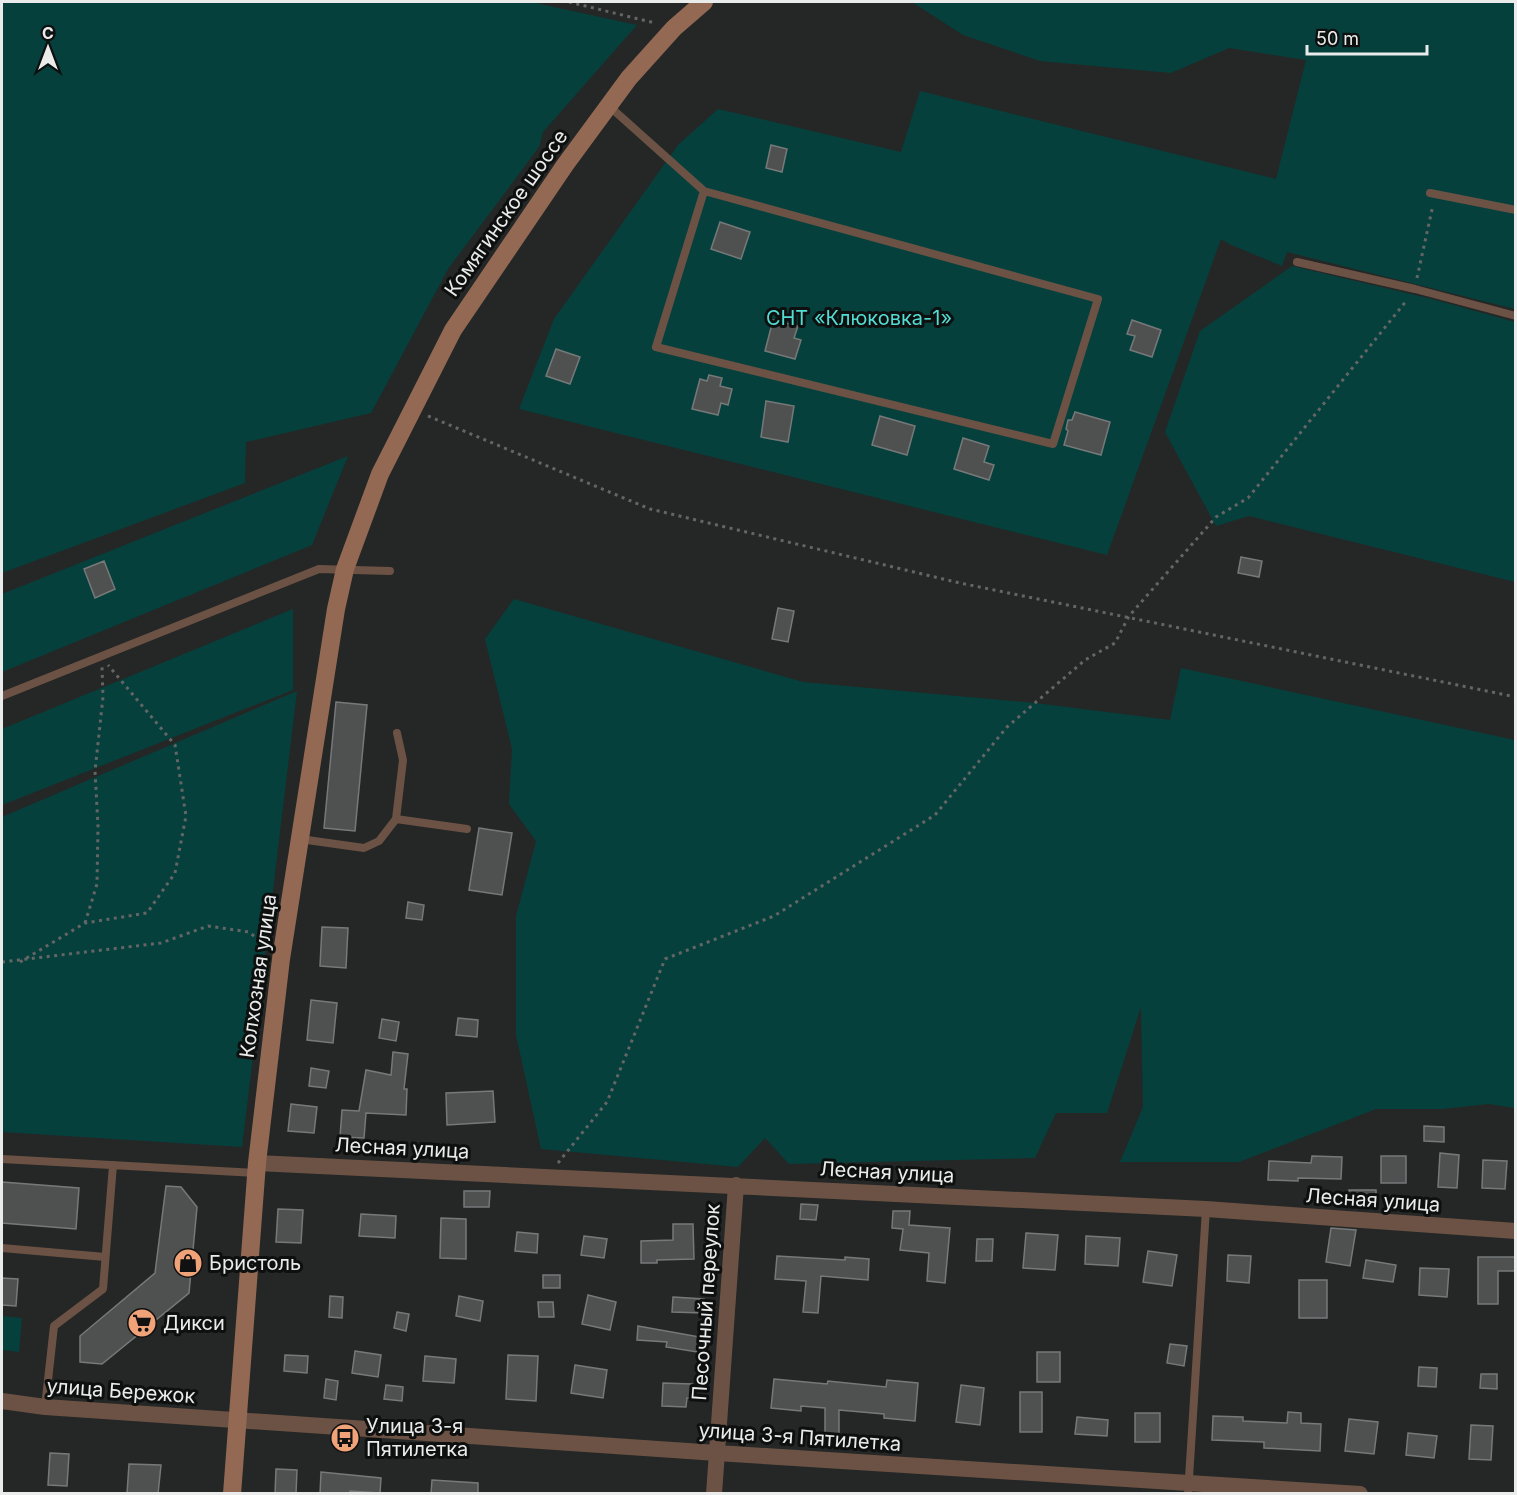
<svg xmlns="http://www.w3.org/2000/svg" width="1517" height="1495" font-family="Inter,sans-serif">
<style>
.green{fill:#06403c}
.building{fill:#4e5150;stroke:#767979;stroke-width:1.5}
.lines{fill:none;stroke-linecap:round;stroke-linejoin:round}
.path{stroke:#646666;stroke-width:3;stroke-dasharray:3 4.5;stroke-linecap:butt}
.lane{stroke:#6c5244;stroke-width:8}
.street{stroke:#6c5244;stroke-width:16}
.secondary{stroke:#936954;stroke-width:18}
.labels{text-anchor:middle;stroke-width:6;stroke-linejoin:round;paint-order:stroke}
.street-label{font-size:20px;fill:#eaecec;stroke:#0e0f0f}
.park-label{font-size:20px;fill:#51ddd3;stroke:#0e0f0f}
.poi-label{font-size:20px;fill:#eaecec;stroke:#0e0f0f;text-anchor:start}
</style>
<rect width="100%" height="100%" fill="#242726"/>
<!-- green -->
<path class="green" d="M2 2H531L637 25 543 132 539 147 448 269 371 413 246 442 245 483 2 573Z
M912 2H1515V309L1287 252 1282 266 1229 244 1221 239 1107 555 519 409 554 319 678 145 718 109 901 152 920 91 1276 179 1306 60 1229 48 1171 73 1040 61 963 35Z
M1292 266 1432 299 1515 322V582L1249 516 1216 526 1165 432 1200 331Z
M348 456 312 545 2 672V594Z
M514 599 803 682 1035 703 1170 720 1181 668 1515 740V1108L1488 1104 1443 1109H1376L1239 1162H1120L1143 1107 1141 1007 1107 1113H1056L1035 1158 789 1164 765 1138 738 1167 541 1149 516 1035V916L536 841 509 804 512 749 485 639Z
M293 609V690L2 805V729Z
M297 691 242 1147 2 1132V817Z
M2 1316 22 1318 19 1352 2 1350Z"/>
<!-- building -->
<path class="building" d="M771 145 787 149 782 172 766 168Z
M720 222 750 232 741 259 711 249Z
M773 320 798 326 794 338 801 340 795 359 765 351Z
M1132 320 1161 330 1152 357 1130 350 1135 336 1127 334Z
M556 349 580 357 570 384 546 376Z
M709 375 722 378 720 386 732 389 728 405 721 403 718 415 692 409 700 379 707 381Z
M766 401 794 406 788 442 761 437Z
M1075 412 1110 422 1101 455 1064 445 1068 431 1066 429 1068 420H1072Z
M880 416 915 426 907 455 872 445Z
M963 438 989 446 984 462 994 465 989 480 954 469Z
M1241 557 1262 561 1259 577 1238 573Z
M104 561 115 589 95 598 84 569Z
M778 608 794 611 788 642 772 639Z
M336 702 367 705 355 831 324 828Z
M479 828 512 833 502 895 469 890Z
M408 902 424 905 422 920 406 918Z
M322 927 348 928 346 968 320 966Z
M311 1000 337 1003 333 1043 307 1040Z
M458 1018 478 1020 477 1037 456 1035Z
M382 1019 399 1022 396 1041 379 1038Z
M393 1052 408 1054 404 1089H407L406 1115 366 1113 364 1138 340 1137 342 1110 359 1111 366 1070 391 1075Z
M311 1068 329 1071 326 1088 309 1086Z
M493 1091 495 1122 447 1125 446 1093Z
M291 1104 317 1107 314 1133 288 1131Z
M1424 1126 1444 1127V1142L1424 1141Z
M1440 1153 1459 1155 1457 1188 1438 1187Z
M1312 1156 1342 1157 1341 1179 1298 1178V1181L1268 1180 1269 1161 1311 1163Z
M1381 1156H1406V1183H1381Z
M1483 1160 1507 1161 1505 1189 1482 1188Z
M2 1182 79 1188 76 1229 2 1223Z
M166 1186 181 1187 197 1207 189 1293 102 1364 80 1362V1336L155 1273Z
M1349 1190H1376V1204H1349Z
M464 1191H490L489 1207H464Z
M801 1204 818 1205 816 1220 800 1219Z
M278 1209 303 1210 301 1243 276 1242Z
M893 1211H910L909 1225 950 1228 945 1283 927 1281 929 1253 900 1250 903 1229 892 1228Z
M361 1214 396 1216 395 1238 359 1236Z
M441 1218 466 1219V1259L440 1258Z
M673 1224H693L694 1259 657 1260V1263H641V1241L673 1240Z
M1331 1228 1356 1230 1350 1266 1326 1262Z
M517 1232 538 1234 537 1253 515 1251Z
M1026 1233 1058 1235 1055 1270 1023 1268Z
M584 1236 607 1239 604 1258 581 1255Z
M1086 1236 1120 1238 1118 1266 1085 1264Z
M977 1239H993L992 1261H976Z
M1148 1251 1177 1255 1172 1286 1143 1282Z
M1228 1255 1251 1256 1249 1283 1227 1281Z
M777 1256 845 1260V1257L869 1259 868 1280 821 1276 818 1313 803 1312 806 1281 775 1279Z
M1478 1257H1515V1271H1498V1304H1478Z
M1366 1260 1396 1265 1393 1282 1363 1278Z
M1420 1268 1449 1269 1447 1297 1419 1295Z
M543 1275H560V1288H543Z
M2 1278 18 1279 16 1306 2 1305Z
M1299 1280H1327V1318H1299Z
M588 1295 616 1302 610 1330 582 1324Z
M330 1296 343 1297 342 1318 329 1317Z
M459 1296 483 1301 480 1321 456 1316Z
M673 1297 704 1299 703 1313 672 1312Z
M538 1302H553L554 1317H539Z
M397 1312 409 1314 406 1331 394 1328Z
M638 1326 700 1337 697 1352 666 1347 667 1342 637 1340Z
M1170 1344 1187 1346 1184 1366 1167 1363Z
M355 1351 381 1355 378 1377 352 1373Z
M1037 1352H1060V1382H1037Z
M285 1355 308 1356 307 1373 284 1371Z
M508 1355 538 1356 536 1401 506 1399Z
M425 1356 456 1359 454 1383 423 1381Z
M575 1365 607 1370 603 1398 571 1393Z
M1419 1367 1437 1368 1436 1387 1418 1386Z
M1481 1374H1497V1389L1480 1388Z
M326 1379 338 1381 336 1400 324 1398Z
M774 1379 827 1384 828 1381 886 1387 887 1380 918 1383 915 1421 884 1418V1414L839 1410V1436H825V1408L801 1406V1411L771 1408Z
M663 1383 692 1384V1398H687L686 1407 662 1406Z
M386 1385 403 1387 402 1401 384 1399Z
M961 1385 984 1388 980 1425 956 1422Z
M1020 1392H1042V1432H1020Z
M1288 1412 1301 1413V1423L1321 1424 1320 1451 1264 1448V1442L1212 1440 1213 1416 1243 1417V1421L1287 1423Z
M1135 1413H1160V1442H1135Z
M1077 1417 1108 1420 1107 1436 1075 1434Z
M1349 1419 1378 1422 1374 1454 1345 1451Z
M1471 1425 1493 1426 1491 1460 1469 1459Z
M1408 1433 1437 1436 1434 1458 1406 1455Z
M50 1453 69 1454 67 1486 48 1485Z
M129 1464 161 1465 158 1494H127Z
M276 1469 297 1470 296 1494H275Z
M321 1472 381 1478 380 1493 350 1491V1494H320Z
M432 1480 478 1483V1494H431Z"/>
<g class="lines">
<!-- path -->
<path class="path" d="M569 2 655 23
M1417 278 1433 205
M428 416 650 509 960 583 1516 697
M85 923 97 884 98 826 95 771 103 697 102 667
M2 962 161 943 208 926 249 932 266 946
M20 962 85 923 147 913 175 873 186 816 175 745 108 665
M558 1163 607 1102 665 959 774 916 935 815 1007 727 1085 660 1115 643 1129 616 1216 517 1248 498 1407 300"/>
<!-- lane -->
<path class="lane" d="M609 106 704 191 1098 299 1053 444 656 347 704 191
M1430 193 1516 210
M1297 262 1415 289 1516 316
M2 696 319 569 390 571
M396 819 467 829
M300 839 364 848 379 841 396 819 403 760 397 733
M2 1159 256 1173
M2 1248 105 1257
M45 1407 54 1326 103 1289 113 1165
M1188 1494 1206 1209"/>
<!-- street -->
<path class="street" d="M257 1163 1206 1209 1516 1231
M2 1401 45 1407 717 1453 1360 1494
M714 1494 736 1185"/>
<!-- secondary -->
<path class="secondary" d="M232 1494 257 1163 281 959 336 609 345 569 380 474 453 330 565 165 629 78 674 28 704 2"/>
</g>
<!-- icons -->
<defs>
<g id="shop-disc" transform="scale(1.5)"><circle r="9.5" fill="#f0a279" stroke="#0e0f0f"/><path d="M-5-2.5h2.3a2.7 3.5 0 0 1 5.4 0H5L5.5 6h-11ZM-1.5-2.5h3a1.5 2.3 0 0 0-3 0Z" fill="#111"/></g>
<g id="supermarket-disc" transform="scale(1.5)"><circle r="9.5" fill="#f0a279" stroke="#0e0f0f"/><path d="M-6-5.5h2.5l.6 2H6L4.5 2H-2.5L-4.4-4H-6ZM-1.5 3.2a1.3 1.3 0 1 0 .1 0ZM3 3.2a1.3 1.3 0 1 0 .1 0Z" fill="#111"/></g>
<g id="bus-disc" transform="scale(1.5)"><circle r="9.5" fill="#f0a279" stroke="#0e0f0f"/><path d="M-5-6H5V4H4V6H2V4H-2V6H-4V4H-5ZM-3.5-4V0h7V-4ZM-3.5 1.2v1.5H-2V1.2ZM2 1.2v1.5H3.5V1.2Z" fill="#111"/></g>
</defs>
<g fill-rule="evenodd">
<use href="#shop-disc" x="188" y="1263"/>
<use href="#supermarket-disc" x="142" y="1323"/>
<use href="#bus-disc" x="345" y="1438"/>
</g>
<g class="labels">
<!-- street labels -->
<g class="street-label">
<text transform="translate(506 213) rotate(-55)" y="7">Комягинское шоссе</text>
<text transform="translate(258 976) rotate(-82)" y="7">Колхозная улица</text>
<text transform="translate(402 1148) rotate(3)" y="7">Лесная улица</text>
<text transform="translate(887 1172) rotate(3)" y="7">Лесная улица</text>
<text transform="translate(1373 1200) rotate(4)" y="7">Лесная улица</text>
<text transform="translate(706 1302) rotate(-86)" y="7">Песочный переулок</text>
<text transform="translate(121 1391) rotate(4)" y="7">улица Бережок</text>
<text transform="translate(800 1437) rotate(4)" y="7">улица 3-я Пятилетка</text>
</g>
<!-- park labels -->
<g class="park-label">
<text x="859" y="325">СНТ «Клюковка-1»</text>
</g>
<!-- poi labels -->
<g class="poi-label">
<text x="209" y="1270">Бристоль</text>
<text x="163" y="1330">Дикси</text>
<text x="366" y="1433">Улица 3-я<tspan x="366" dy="23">Пятилетка</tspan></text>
</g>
</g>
<!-- border -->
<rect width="1517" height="1495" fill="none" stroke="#eaecec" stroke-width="6"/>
<!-- north arrow -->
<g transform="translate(48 48)" stroke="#0e0f0f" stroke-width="4.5" paint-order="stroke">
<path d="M0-4.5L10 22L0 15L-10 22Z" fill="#eaecec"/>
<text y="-9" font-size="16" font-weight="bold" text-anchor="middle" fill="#eaecec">С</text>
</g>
<!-- scale -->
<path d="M1307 45v9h120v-9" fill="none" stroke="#eaecec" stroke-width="3"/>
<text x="1316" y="45" font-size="18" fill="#eaecec" stroke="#0e0f0f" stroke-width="4.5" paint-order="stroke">50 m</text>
</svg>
